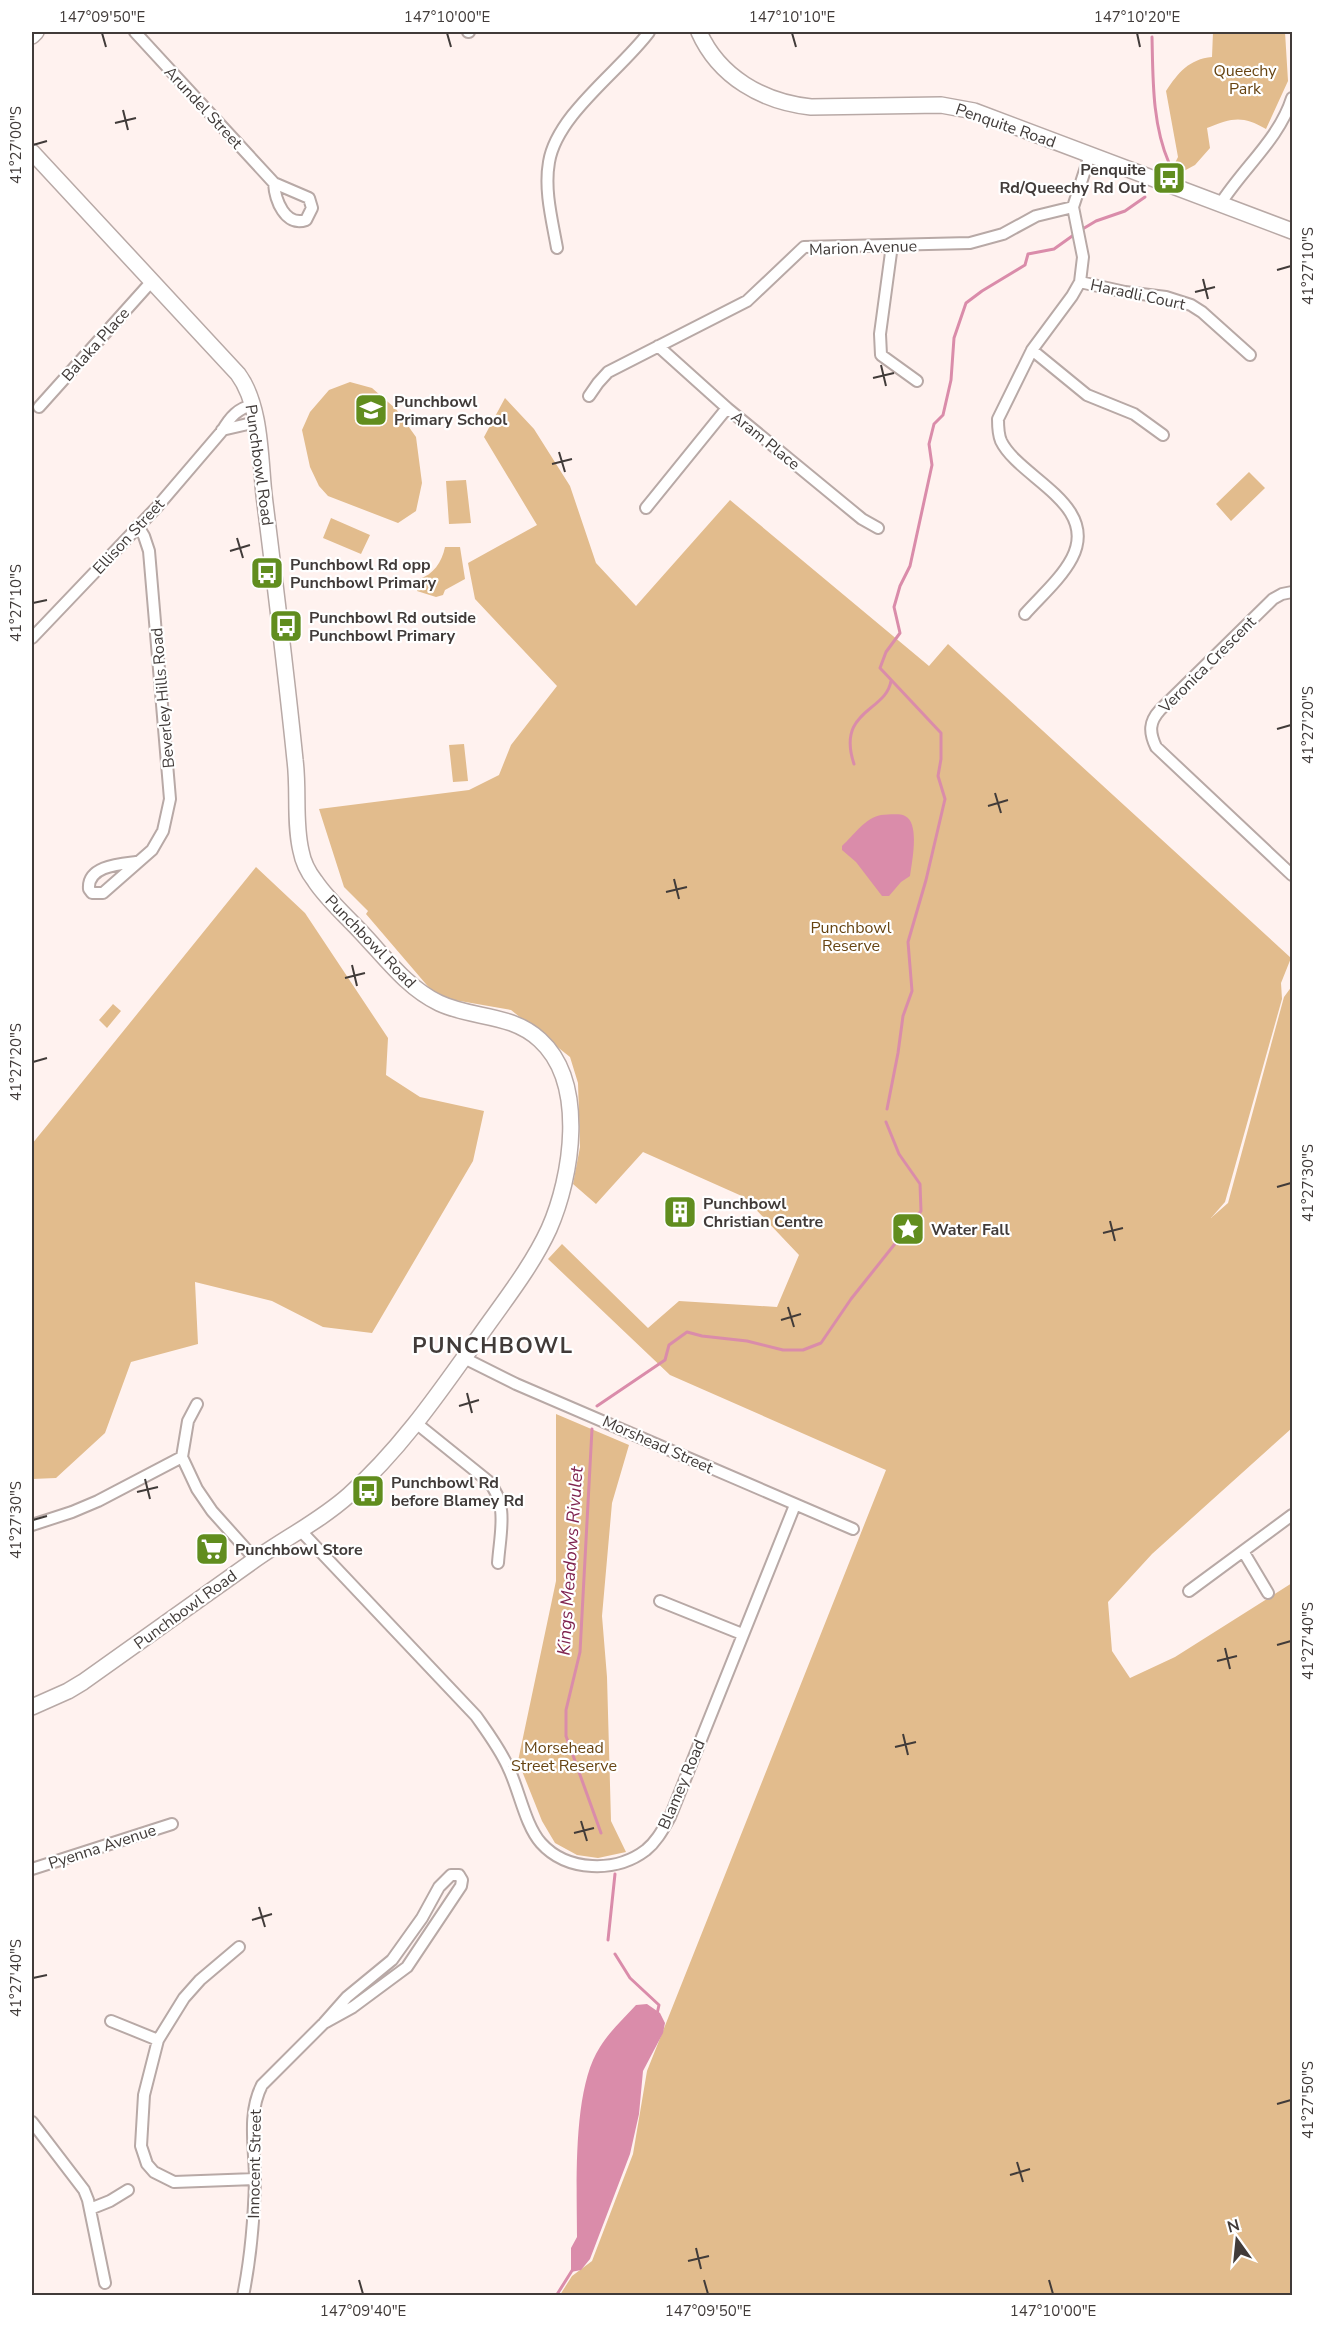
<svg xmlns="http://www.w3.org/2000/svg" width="1324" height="2327" font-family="'Nunito Sans',sans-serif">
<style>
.green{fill:#e2bc8d}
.water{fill:#da8caa}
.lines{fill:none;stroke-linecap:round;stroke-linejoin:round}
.stream{stroke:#da8caa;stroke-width:3}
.street-casing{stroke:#b8a9a6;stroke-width:14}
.secondary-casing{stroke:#b8a9a6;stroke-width:18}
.street{stroke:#fff;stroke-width:10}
.secondary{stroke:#fff;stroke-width:15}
.ticks{fill:none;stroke:#413b39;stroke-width:2}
.labels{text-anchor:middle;stroke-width:4.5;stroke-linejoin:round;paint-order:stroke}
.park-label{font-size:16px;fill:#674412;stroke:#fff}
.street-label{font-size:16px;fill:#413b39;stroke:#fff}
.poi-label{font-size:16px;font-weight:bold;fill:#413b39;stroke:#fff;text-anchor:start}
.water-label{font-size:18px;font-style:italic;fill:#802550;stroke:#fff}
.district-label{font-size:22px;font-weight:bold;letter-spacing:1.5px;fill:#413b39;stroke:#fff}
.neatline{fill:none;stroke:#413b39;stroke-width:2}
.ticks-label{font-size:15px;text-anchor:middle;fill:#413b39}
</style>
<rect width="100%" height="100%" fill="#fff2ef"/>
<!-- green -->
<path class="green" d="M1213 32H1285L1288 81 1266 129C1242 115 1232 118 1207 128L1210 148 1195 165 1182 172 1176 170 1174 165 1178 157 1166 91C1178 73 1189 59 1212 57Z
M350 382 372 388 396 409 416 437 422 483 416 511 398 523 328 496 319 486 310 467 302 430 310 412 329 390Z
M505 398 534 429 570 486 596 563 636 606 730 500 929 666 948 644 1291 958 1281 983 1282 999 1225 1202 1211 1218 1228 1203 1284 997 1292 986V1428L1152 1554 1108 1602 1112 1651 1130 1678 1175 1657 1292 1583V2295H560L572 2276 592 2261 633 2154 647 2071 886 1470 670 1375 548 1259 562 1244 648 1328 679 1301 777 1307 799 1255 744 1197 643 1152 596 1204 573 1184 580 1147 578 1083 570 1057 511 1010 437 997 366 914 368 911 344 887 319 809 469 790 499 775 511 745 557 686 475 599 468 563 537 525 484 437Z
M1249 472 1265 488 1231 521 1216 504Z
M466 480 471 523 449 524 446 481Z
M331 518 370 535 361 554 323 538Z
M445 547H460L465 579 445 590 443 595 436 597 417 591 419 579C433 575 442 562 445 547Z
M464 744 468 781 453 782 449 745Z
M256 867 305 913 388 1038 386 1075 420 1097 484 1111 473 1161 372 1333 323 1327 272 1301 195 1282 198 1344 131 1362 105 1433 56 1478 32 1479V1144Z
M113 1004 121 1011 107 1028 99 1020Z
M556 1414 629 1445 612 1503 602 1616 607 1677 611 1821 626 1852 598 1858 577 1855 555 1843 542 1821 518 1761 556 1581Z"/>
<!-- water -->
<path class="water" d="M881 815C888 815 899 813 905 816 920 823 912 861 910 876L901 882 889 896H882L856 862 842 850V846C854 835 865 818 881 815Z
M647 2004 660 2013 665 2023 663 2033 643 2071 639 2114 630 2154 590 2259 581 2270 571 2272V2248L577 2237C577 2187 572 2089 600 2047 609 2032 624 2018 636 2005Z"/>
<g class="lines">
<!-- stream -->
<path class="stream" d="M1152 37C1153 78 1152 124 1169 163
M1081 230 1096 221 1125 211 1145 197
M854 764C836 710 886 712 891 681
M887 1109 898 1053 903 1016 912 991 908 942 926 880 945 799 938 776 941 759V733L880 668 886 652 900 633 894 607 900 586 910 566 932 465 929 444 934 424 943 415 951 380 954 338 966 303 982 291 1025 265 1028 254 1054 249 1075 234
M597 1406 665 1360 669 1345 687 1332 702 1336 747 1341 783 1350H803L821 1343 851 1299 921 1211 920 1184 899 1154 886 1122
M592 1429 580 1652 566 1710V1736L601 1833
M608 1940 615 1874
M615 1954 630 1978 659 2005 657 2014
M556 2296 573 2269"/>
<!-- street casing -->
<g class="street-casing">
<path id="street" d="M135 32 274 183 309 198 312 208 306 220C285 227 275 200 274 183
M468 32H469
M1221 203C1244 167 1279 139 1292 98
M892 245 880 334 881 355 917 381
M557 248C552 220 544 190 549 162 557 114 621 70 649 32
M1080 282 1125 292 1166 297 1191 305 1202 312 1250 355
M658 346 727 408 862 519 878 528
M1032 350 1087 395 1134 414 1163 435
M589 396 598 383 608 372 747 301 804 247 970 243 1003 234 1036 216 1073 207
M39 407 152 281
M222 430 256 422
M646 508 727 408
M1292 592 1282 594 1273 599 1160 710C1149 722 1149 732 1156 747L1292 875
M1025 614C1040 597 1061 579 1072 558 1100 504 1019 478 1001 441 998 434 998 427 998 419L1032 350 1072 296 1080 282 1083 257 1073 207 1090 155
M32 638 157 507 222 431C230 417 238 408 253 405
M136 862C120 864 87 866 89 889L92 893H103L152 850 163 831 170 799 149 551 144 536 138 526
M464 1358 516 1384 853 1529
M197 1404 188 1421 182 1457 197 1489 212 1511 255 1559
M416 1423 488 1481C509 1504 500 1533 498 1563
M32 1525 72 1512 98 1501 182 1457
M300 1530 476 1716C488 1733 500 1749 508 1767 519 1789 525 1825 541 1843 567 1872 616 1873 646 1850 657 1841 663 1829 670 1817L795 1505
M1243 1551 1268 1593
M1189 1591 1292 1515
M660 1601 742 1634
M32 1869 172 1824
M239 1947 200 1980 184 1998 158 2040 144 2095 141 2146 147 2164 154 2172 174 2182 255 2179
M111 2021 158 2040
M32 2122 84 2190 88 2200 105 2283
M90 2209 110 2201 128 2190
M243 2296C251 2257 254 2219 255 2180 255 2148 247 2114 262 2085L324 2023 347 1997 392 1960 422 1918 439 1887 451 1875H459L462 1880 461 1886 407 1967 353 2007 324 2023"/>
</g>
<!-- secondary casing -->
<g class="secondary-casing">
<path id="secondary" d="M699 32C719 77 763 102 811 107L941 105 974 111 1292 231
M32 36 36 32
M32 152 238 374C261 405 260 457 264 495 275 583 286 671 295 760 299 790 294 822 301 851 303 862 308 872 315 881 327 899 345 915 360 931 384 956 407 988 439 1003 473 1019 511 1013 540 1040 587 1083 572 1177 549 1229 532 1266 505 1300 481 1334 441 1390 401 1449 349 1495 320 1521 285 1538 253 1561 196 1601 140 1642 83 1682L68 1691 32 1707"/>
</g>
<!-- street -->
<use href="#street" class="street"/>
<!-- secondary -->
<use href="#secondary" class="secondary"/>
</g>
<!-- ticks -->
<path class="ticks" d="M102 33 106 47M447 33 451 47M792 33 796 47M1137 33 1140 47M123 110 128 130M115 123 136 118M33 145 47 141M1277 270 1291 266M1203 279 1208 299M1195 292 1215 287M881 365 886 386M873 378 894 373M559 452 565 472M552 464 572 459M237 538 243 558M230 551 250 545M33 603 47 600M1277 729 1291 725M995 793 1001 813M988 806 1008 800M674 879 679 899M666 892 687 887M352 965 357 986M345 978 365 973M33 1062 47 1058M1277 1187 1291 1183M1110 1221 1115 1241M1103 1233 1123 1228M788 1307 794 1327M781 1320 801 1314M467 1393 472 1413M459 1406 479 1400M145 1479 150 1499M137 1492 158 1487M33 1520 47 1516M1277 1645 1291 1641M1225 1648 1230 1669M1217 1661 1237 1656M903 1734 908 1755M895 1747 916 1742M581 1821 587 1841M574 1833 594 1828M259 1907 265 1927M252 1920 272 1914M33 1978 47 1975M1277 2104 1291 2100M1017 2162 1023 2182M1010 2175 1030 2169M696 2248 701 2269M688 2261 709 2256M359 2280 363 2294M704 2280 708 2294M1049 2280 1053 2294"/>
<!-- icons -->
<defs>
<g id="bus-square" transform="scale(1.725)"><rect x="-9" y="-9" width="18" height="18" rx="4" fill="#618d1e" stroke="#fff"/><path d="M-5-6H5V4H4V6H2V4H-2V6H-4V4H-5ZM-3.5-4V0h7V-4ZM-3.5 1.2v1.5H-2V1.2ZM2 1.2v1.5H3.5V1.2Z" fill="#fff"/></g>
<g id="school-square" transform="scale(1.725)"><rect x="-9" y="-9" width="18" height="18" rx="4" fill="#618d1e" stroke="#fff"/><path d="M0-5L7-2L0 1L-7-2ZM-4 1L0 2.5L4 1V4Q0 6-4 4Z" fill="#fff"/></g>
<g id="building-square" transform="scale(1.725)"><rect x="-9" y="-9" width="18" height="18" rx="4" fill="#618d1e" stroke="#fff"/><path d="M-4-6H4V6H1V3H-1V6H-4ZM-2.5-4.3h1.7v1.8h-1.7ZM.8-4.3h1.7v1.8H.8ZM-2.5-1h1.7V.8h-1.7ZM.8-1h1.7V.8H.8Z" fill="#fff"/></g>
<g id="sight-square" transform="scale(1.725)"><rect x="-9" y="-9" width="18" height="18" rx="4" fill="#618d1e" stroke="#fff"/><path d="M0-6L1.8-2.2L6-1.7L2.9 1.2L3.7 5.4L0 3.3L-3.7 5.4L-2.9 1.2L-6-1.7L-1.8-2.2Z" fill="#fff"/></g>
<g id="supermarket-square" transform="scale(1.725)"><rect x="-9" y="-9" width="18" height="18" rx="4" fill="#618d1e" stroke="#fff"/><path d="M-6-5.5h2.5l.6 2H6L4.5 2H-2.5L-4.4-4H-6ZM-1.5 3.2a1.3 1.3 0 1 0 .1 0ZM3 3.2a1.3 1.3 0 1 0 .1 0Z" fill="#fff"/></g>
</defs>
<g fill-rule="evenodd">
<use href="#bus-square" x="1169" y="178"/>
<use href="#school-square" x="371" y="410"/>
<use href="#bus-square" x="267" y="573"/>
<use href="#bus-square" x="286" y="626"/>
<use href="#building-square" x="680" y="1212"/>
<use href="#sight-square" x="908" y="1229"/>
<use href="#bus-square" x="368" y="1491"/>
<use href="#supermarket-square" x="212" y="1549"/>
</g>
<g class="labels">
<!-- park labels -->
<g class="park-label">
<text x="1245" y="76">Queechy<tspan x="1245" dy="18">Park</tspan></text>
<text x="851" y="933">Punchbowl<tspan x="851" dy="18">Reserve</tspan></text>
<text x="564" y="1753">Morsehead<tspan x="564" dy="18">Street Reserve</tspan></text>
</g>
<!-- street labels -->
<g class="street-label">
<text transform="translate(204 107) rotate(47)" y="6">Arundel Street</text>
<text transform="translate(1006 125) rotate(19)" y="6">Penquite Road</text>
<text transform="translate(863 247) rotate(-2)" y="6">Marion Avenue</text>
<text transform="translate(1138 294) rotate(12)" y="6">Haradli Court</text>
<text transform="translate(95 344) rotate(-48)" y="6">Balaka Place</text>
<text transform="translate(766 440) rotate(39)" y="6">Aram Place</text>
<text transform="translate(260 465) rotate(82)" y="6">Punchbowl Road</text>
<text transform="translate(128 536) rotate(-47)" y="6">Ellison Street</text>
<text transform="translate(1207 664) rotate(-45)" y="6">Veronica Crescent</text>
<text transform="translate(162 698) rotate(-95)" y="6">Beverley Hills Road</text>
<text transform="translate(371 941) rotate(46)" y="6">Punchbowl Road</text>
<text transform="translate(658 1444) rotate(24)" y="6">Morshead Street</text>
<text transform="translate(185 1609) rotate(-36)" y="6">Punchbowl Road</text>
<text transform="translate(681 1784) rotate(-67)" y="6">Blamey Road</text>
<text transform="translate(102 1846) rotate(-18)" y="6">Pyenna Avenue</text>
<text transform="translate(254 2164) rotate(-89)" y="6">Innocent Street</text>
</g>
<!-- poi labels -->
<g class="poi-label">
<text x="1146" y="175" text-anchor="end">Penquite<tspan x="1146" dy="18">Rd/Queechy Rd Out</tspan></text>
<text x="394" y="407">Punchbowl<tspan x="394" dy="18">Primary School</tspan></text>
<text x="290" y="570">Punchbowl Rd opp<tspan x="290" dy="18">Punchbowl Primary</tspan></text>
<text x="309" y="623">Punchbowl Rd outside<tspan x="309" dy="18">Punchbowl Primary</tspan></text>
<text x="703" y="1209">Punchbowl<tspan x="703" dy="18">Christian Centre</tspan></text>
<text x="931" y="1235">Water Fall</text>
<text x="391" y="1488">Punchbowl Rd<tspan x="391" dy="18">before Blamey Rd</tspan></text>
<text x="235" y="1555">Punchbowl Store</text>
</g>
<!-- water labels -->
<g class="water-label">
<text transform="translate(570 1561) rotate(-86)" y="6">Kings Meadows Rivulet</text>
</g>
<!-- district labels -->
<g class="district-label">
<text x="493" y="1353">PUNCHBOWL</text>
</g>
</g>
<!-- border -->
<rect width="1324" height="2327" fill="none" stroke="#ffffff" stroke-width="66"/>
<!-- north arrow -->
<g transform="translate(1237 2240) rotate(345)" stroke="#ffffff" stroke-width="4.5" paint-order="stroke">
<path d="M0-4.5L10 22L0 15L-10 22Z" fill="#413b39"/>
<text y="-9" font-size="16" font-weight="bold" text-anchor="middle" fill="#413b39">N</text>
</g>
<rect x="33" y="33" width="1258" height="2261" class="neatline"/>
<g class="ticks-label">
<text x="102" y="22">147°09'50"E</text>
<text x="447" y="22">147°10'00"E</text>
<text x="792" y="22">147°10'10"E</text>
<text x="1137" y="22">147°10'20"E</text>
<text transform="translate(16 145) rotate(-90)" y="5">41°27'00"S</text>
<text transform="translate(1308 266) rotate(-90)" y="5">41°27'10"S</text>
<text transform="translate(16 603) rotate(-90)" y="5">41°27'10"S</text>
<text transform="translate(1308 725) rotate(-90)" y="5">41°27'20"S</text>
<text transform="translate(16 1062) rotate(-90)" y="5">41°27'20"S</text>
<text transform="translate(1308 1183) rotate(-90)" y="5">41°27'30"S</text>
<text transform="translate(16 1520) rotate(-90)" y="5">41°27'30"S</text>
<text transform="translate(1308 1641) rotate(-90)" y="5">41°27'40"S</text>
<text transform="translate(16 1978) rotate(-90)" y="5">41°27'40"S</text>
<text transform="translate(1308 2100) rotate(-90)" y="5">41°27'50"S</text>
<text x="363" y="2316">147°09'40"E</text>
<text x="708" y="2316">147°09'50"E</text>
<text x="1053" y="2316">147°10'00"E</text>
</g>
</svg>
